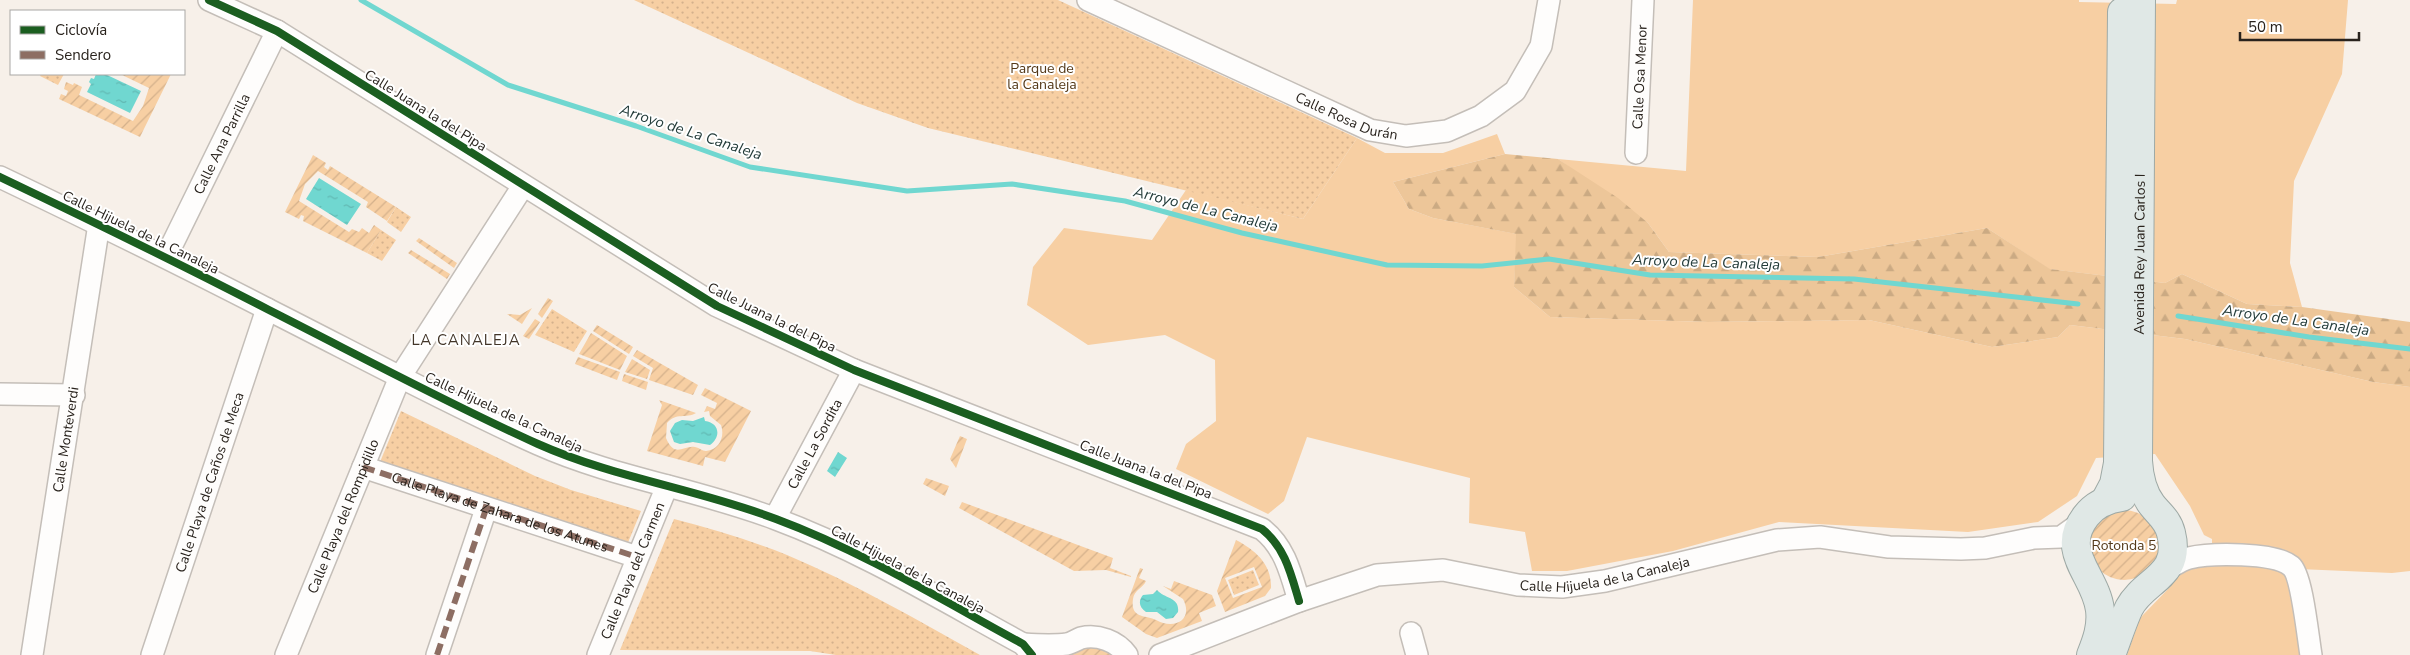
<svg xmlns="http://www.w3.org/2000/svg" width="2410" height="655" font-family="'Nunito Sans',sans-serif">
<style>
.grass{fill:#f7cfa3}
.forest{fill:url(#forest-firs)}
.park{fill:url(#park-dots)}
.garden{fill:url(#garden-furrows);fill-rule:evenodd}
.water{fill:url(#water-ripples)}
.lines{fill:none;stroke-linecap:round;stroke-linejoin:round}
.stream{stroke:#70d7d0;stroke-width:5}
.minor-casing{stroke:#c4beb8;stroke-width:24}
.major-casing{stroke:#9ea9a5;stroke-width:30}
.minor{stroke:#fefdfc;stroke-width:21}
.major{stroke:#e0e8e6;stroke-width:28}
.quiet{stroke:#8d6e63;stroke-width:6;stroke-dasharray:12 6;stroke-linecap:butt}
.cycleway-casing{stroke:#fff;stroke-width:11}
.cycleway{stroke:#1b5e20;stroke-width:8}
.labels{text-anchor:middle;stroke-width:4;stroke-linejoin:round;paint-order:stroke}
.park-label{font-size:14px;fill:#543919;stroke:#fff}
.street-label{font-size:14px;fill:#29231d;stroke:#fff}
.water-label{font-size:15px;font-style:italic;fill:#243c3a;stroke:#fff}
.neighbourhood-label{font-size:15px;letter-spacing:1px;fill:#423528;stroke:#fff}
</style>
<defs>
<pattern id="forest-firs" width="22" height="20" patternUnits="userSpaceOnUse" patternTransform="scale(1.25)"><rect width="22" height="20" fill="#edc699"/><path d="M5 1l3.5 6h-7zM16 11l3.5 6h-7z" fill="#cbaa83"/></pattern>
<pattern id="park-dots" width="8" height="8" patternUnits="userSpaceOnUse" patternTransform="scale(1.25)"><rect width="8" height="8" fill="#f7cfa3"/><path d="M2 2h.1M6 6h.1" fill="none" stroke="#d4b18c" stroke-width="1.8" stroke-linecap="round"/></pattern>
<pattern id="garden-furrows" width="10" height="10" patternUnits="userSpaceOnUse" patternTransform="scale(1.25)"><rect width="10" height="10" fill="#f7cfa3"/><path d="M-1 1l2-2M0 10L10 0M9 11l2-2" fill="none" stroke="#d4b18c"/></pattern>
<pattern id="water-ripples" width="26" height="14" patternUnits="userSpaceOnUse" patternTransform="scale(1.25)"><rect width="26" height="14" fill="#70d7d0"/><path d="M2 4q2-2 4 0t4 0M15 11q2-2 4 0t4 0" fill="none" stroke="#61b8b2"/></pattern>
</defs>
<rect width="100%" height="100%" fill="#f7f0e9"/>
<!-- grass -->
<path class="grass" d="M1693 0H2079V2L2176 4 2177 0H2348L2342 74 2294 181 2290 263 2302 307 2247 304 2182 274 2165 283 2049 269 1987 228 1818 257 1669 252 1648 223 1558 159 1686 171Z
M1497 134 1505 154 1393 182 1409 209 1433 218 1517 234 1514 287 1550 317 1708 322 1869 320 1992 347 2058 337 2070 325 2185 339 2373 382 2410 387V571L2392 573 2299 569 2212 546V539L2204 535 2190 506 2155 454 2096 458 2077 496 2038 522 1968 532 1779 522 1673 551 1567 571H1532L1525 532 1469 523 1470 478 1307 437 1284 501 1268 514 1176 469 1186 444 1216 421 1215 360 1165 335 1088 345 1027 305 1033 267 1064 228 1152 240 1186 190 1303 219 1357 138 1385 153H1443Z
M2194 564 2273 565 2288 573 2305 655H2127L2140 618 2170 587 2177 575Z"/>
<!-- forest -->
<path class="forest" d="M1505 154 1558 159 1618 198 1648 223 1669 252 1818 257 1987 228 2050 269 2165 283 2182 274 2247 304 2302 307 2410 322V387L2373 382 2185 339 2070 325 2058 337 1992 347 1869 320 1708 322 1550 317 1514 287 1516 234 1433 218 1409 209 1393 182Z"/>
<!-- park -->
<path class="park" d="M634 0H1058L1357 138 1303 219 928 128 857 103Z
M41 74H64L58 85 40 76Z
M396 207 411 217 401 232 387 222Z
M381 230 396 240 382 261 367 253Z
M552 309 587 331 574 352 535 335Z
M401 411 535 476 571 490 641 511 627 545 380 462Z
M674 519C712 529 750 540 787 555 854 583 917 620 980 655H836L810 651 620 650Z
M1253 570 1259 585 1234 595 1228 580Z"/>
<!-- garden -->
<path class="garden" d="M120 74H171L140 137 59 99 61 94 66 96 68 91 64 89 66 82 73 85 74 83 82 87 79 95 133 121 143 106 149 88Z
M313 155 326 163 324 167 328 170 330 166 396 207 387 221 366 207 368 202 318 171 305 184 299 201 349 232 352 229 359 232 362 228 369 233 374 225 381 230 367 253 303 221 304 216 301 215 299 219 285 212Z
M419 238 457 263 454 268 416 241Z
M411 250 450 274 447 279 408 253Z
M548 298 553 301 542 318 538 314Z
M532 308 522 324 507 314 520 315Z
M535 319 540 322 529 339 523 336Z
M597 325 633 347 629 354 593 331Z
M591 333 627 356 620 370 579 354Z
M637 350 698 385 693 395 649 380 653 368 633 356Z
M578 357 620 372 617 380 575 364Z
M632 359 650 370 647 379 625 372Z
M624 374 648 382 646 390 622 381Z
M705 388 751 411 725 462 705 457 703 466 647 451 662 405 659 400 696 413C686 419 676 412 667 423L666 438C675 459 683 445 695 447 700 448 702 451 706 451 720 450 725 436 721 425L710 416 709 411 704 412 707 406 715 409 717 403 701 395Z
M960 436 967 439 956 468 950 459Z
M926 478 949 486 945 496 923 484Z
M962 502 1113 558 1110 568 1131 576V577L1106 570 1074 571 959 508Z
M2089 545a35 35 0 1 1 70 0a35 35 0 1 1-70 0Z
M1236 540C1255 550 1272 564 1271 588L1265 596 1225 612 1217 591ZM1254 567 1262 587 1233 598 1225 578Z
M1140 568 1143 569 1139 578 1146 581C1143 588 1134 590 1133 599 1130 619 1146 615 1156 620 1174 630 1194 620 1183 599L1163 586 1171 589 1174 581 1212 595 1216 606 1199 613 1202 621 1157 638 1146 634 1122 617Z
M1088 647 1100 648 1114 655H1068Z"/>
<!-- water -->
<path class="water" d="M96 74H105L141 91 130 113 87 92 91 84 89 82 91 78 94 79Z
M319 178 361 204 347 225 306 199Z
M704 417 705 421C720 423 721 437 710 445L693 442 680 444 674 442 670 431 675 423 682 420 693 421Z
M838 452 847 458 835 477 827 471Z
M1157 590C1165 599 1180 597 1178 612L1173 618 1166 619 1157 612H1146C1139 607 1138 601 1143 595L1153 594Z"/>
<g class="lines">
<!-- stream -->
<path class="stream" d="M361 0 508 85 636 126 750 167 907 191 1012 184 1125 201 1242 233 1387 265 1482 266 1549 259 1650 275 1854 279 2078 304
M2178 316 2309 337 2410 349"/>
<!-- minor casing -->
<g class="minor-casing">
<g id="minor">
<path d="M209 0 277 31 717 306 854 370 1262 529C1285 547 1291 574 1299 601"/>
<path id="s1" d="M1088 0 1370 130 1406 136 1447 131 1481 116 1515 91 1541 46 1549 0"/>
<path id="s2" d="M1636 153 1643 0"/>
<path d="M0 177C90 220 180 264 269 310 358 355 447 403 538 444 614 478 698 489 776 519 862 551 942 600 1023 644L1032 655"/>
<path id="s3" d="M166 257 277 31"/>
<path d="M0 394 74 395"/>
<path d="M363 467 637 557"/>
<path id="s4" d="M775 518 854 370"/>
<path d="M2165 570C2173 566 2181 560 2189 558 2210 553 2274 552 2291 566 2302 575 2308 638 2311 655"/>
<path d="M1411 633 1417 655"/>
<path d="M1023 644C1038 645 1052 646 1067 644 1072 643 1076 640 1081 638 1098 634 1117 641 1127 655"/>
<path id="s5" d="M32 655 99 224"/>
<path id="s6" d="M152 655 267 309"/>
<path id="s7" d="M286 655 400 377 523 186"/>
<path d="M437 655 486 509"/>
<path id="s8" d="M598 655 667 486"/>
<path id="s9" d="M1160 655 1299 601 1377 575 1443 570 1518 585 1562 587 1605 581 1777 540 1820 537 1889 547 1961 549 1985 548 2034 538 2061 537 2082 522"/>
</g>
</g>
<!-- major casing -->
<g class="major-casing">
<g id="major">
<path d="M2105 501 2114 484 2118 463 2122 12"/>
<path d="M2091 655C2097 640 2102 626 2100 610 2096 575 2058 552 2086 516 2095 504 2108 499 2122 497"/>
<path id="s10" d="M2111 655C2117 640 2122 623 2129 608 2144 579 2182 577 2171 533 2168 520 2159 514 2152 505 2142 492 2139 477 2138 461L2141 0"/>
</g>
</g>
<!-- minor -->
<use href="#minor" class="minor"/>
<!-- major -->
<use href="#major" class="major"/>
<!-- quiet -->
<g class="quiet">
<path id="s11" d="M363 467 637 557"/>
<path d="M437 655 486 509"/>
</g>
<!-- cycleway casing -->
<g class="cycleway-casing">
<path id="cycleway" d="M209 0 277 31 717 306 854 370 1262 529C1285 547 1291 574 1299 601
M0 177C90 220 180 264 269 310 358 355 447 403 538 444 614 478 698 489 776 519 862 551 942 600 1023 644L1032 655"/>
</g>
<!-- cycleway -->
<use href="#cycleway" class="cycleway"/>
</g>
<g class="labels">
<!-- park labels -->
<g class="park-label">
<text x="1042" y="73">Parque de<tspan x="1042" dy="16">la Canaleja</tspan></text>
<text x="2124" y="550">Rotonda 5</text>
</g>
<!-- street labels -->
<g class="street-label">
<text dy="5" stroke="none"><textPath href="#s2" startOffset="76">Calle Osa Menor</textPath></text>
<text transform="translate(426 110) rotate(32)" y="5">Calle Juana la del Pipa</text>
<text dy="5" stroke="none"><textPath href="#s1" startOffset="284">Calle Rosa Durán</textPath></text>
<text dy="5" stroke="none"><textPath href="#s3" startOffset="126">Calle Ana Parrilla</textPath></text>
<text transform="translate(141 232) rotate(26)" y="5">Calle Hijuela de la Canaleja</text>
<text dy="5" stroke="none"><textPath href="#s10" startOffset="430">Avenida Rey Juan Carlos I</textPath></text>
<text transform="translate(772 317) rotate(26)" y="5">Calle Juana la del Pipa</text>
<text transform="translate(504 412) rotate(25)" y="5">Calle Hijuela de la Canaleja</text>
<text dy="5" stroke="none"><textPath href="#s5" startOffset="218">Calle Monteverdi</textPath></text>
<text dy="5" stroke="none"><textPath href="#s4" startOffset="84">Calle La Sordita</textPath></text>
<text transform="translate(1146 469) rotate(21)" y="5">Calle Juana la del Pipa</text>
<text dy="5" stroke="none"><textPath href="#s6" startOffset="182">Calle Playa de Caños de Meca</textPath></text>
<text dy="5" stroke="none"><textPath href="#s11" startOffset="144">Calle Playa de Zahara de los Atunes</textPath></text>
<text dy="5" stroke="none"><textPath href="#s7" startOffset="150">Calle Playa del Rompidillo</textPath></text>
<text transform="translate(908 569) rotate(28)" y="5">Calle Hijuela de la Canaleja</text>
<text dy="5" stroke="none"><textPath href="#s8" startOffset="91">Calle Playa del Carmen</textPath></text>
<text dy="5" stroke="none"><textPath href="#s9" startOffset="462">Calle Hijuela de la Canaleja</textPath></text>
</g>
<!-- water labels -->
<g class="water-label">
<text transform="translate(691 132) rotate(18)" y="5">Arroyo de La Canaleja</text>
<text transform="translate(1206 209) rotate(14)" y="5">Arroyo de La Canaleja</text>
<text transform="translate(1706 262) rotate(2)" y="5">Arroyo de La Canaleja</text>
<text transform="translate(2296 320) rotate(8)" y="5">Arroyo de La Canaleja</text>
</g>
<!-- neighbourhood labels -->
<g class="neighbourhood-label">
<text x="466" y="345">LA CANALEJA</text>
</g>
</g>
<!-- legend -->
<rect x="10" y="10" width="175" height="65" fill="#ffffff" stroke="#a9a7a5"/>
<rect x="20" y="26" width="25" height="8" fill="#1b5e20" stroke="#a9a7a5"/>
<text x="55" y="35" font-size="15" fill="#29231d">Ciclovía</text>
<rect x="20" y="51" width="25" height="8" fill="#8d6e63" stroke="#a9a7a5"/>
<text x="55" y="60" font-size="15" fill="#29231d">Sendero</text>
<!-- scale -->
<path d="M2240 32v8h119v-8" fill="none" stroke="#29231d" stroke-width="2.5"/>
<text x="2248" y="32" font-size="15" fill="#29231d" stroke="#ffffff" stroke-width="4" paint-order="stroke">50 m</text>
</svg>
